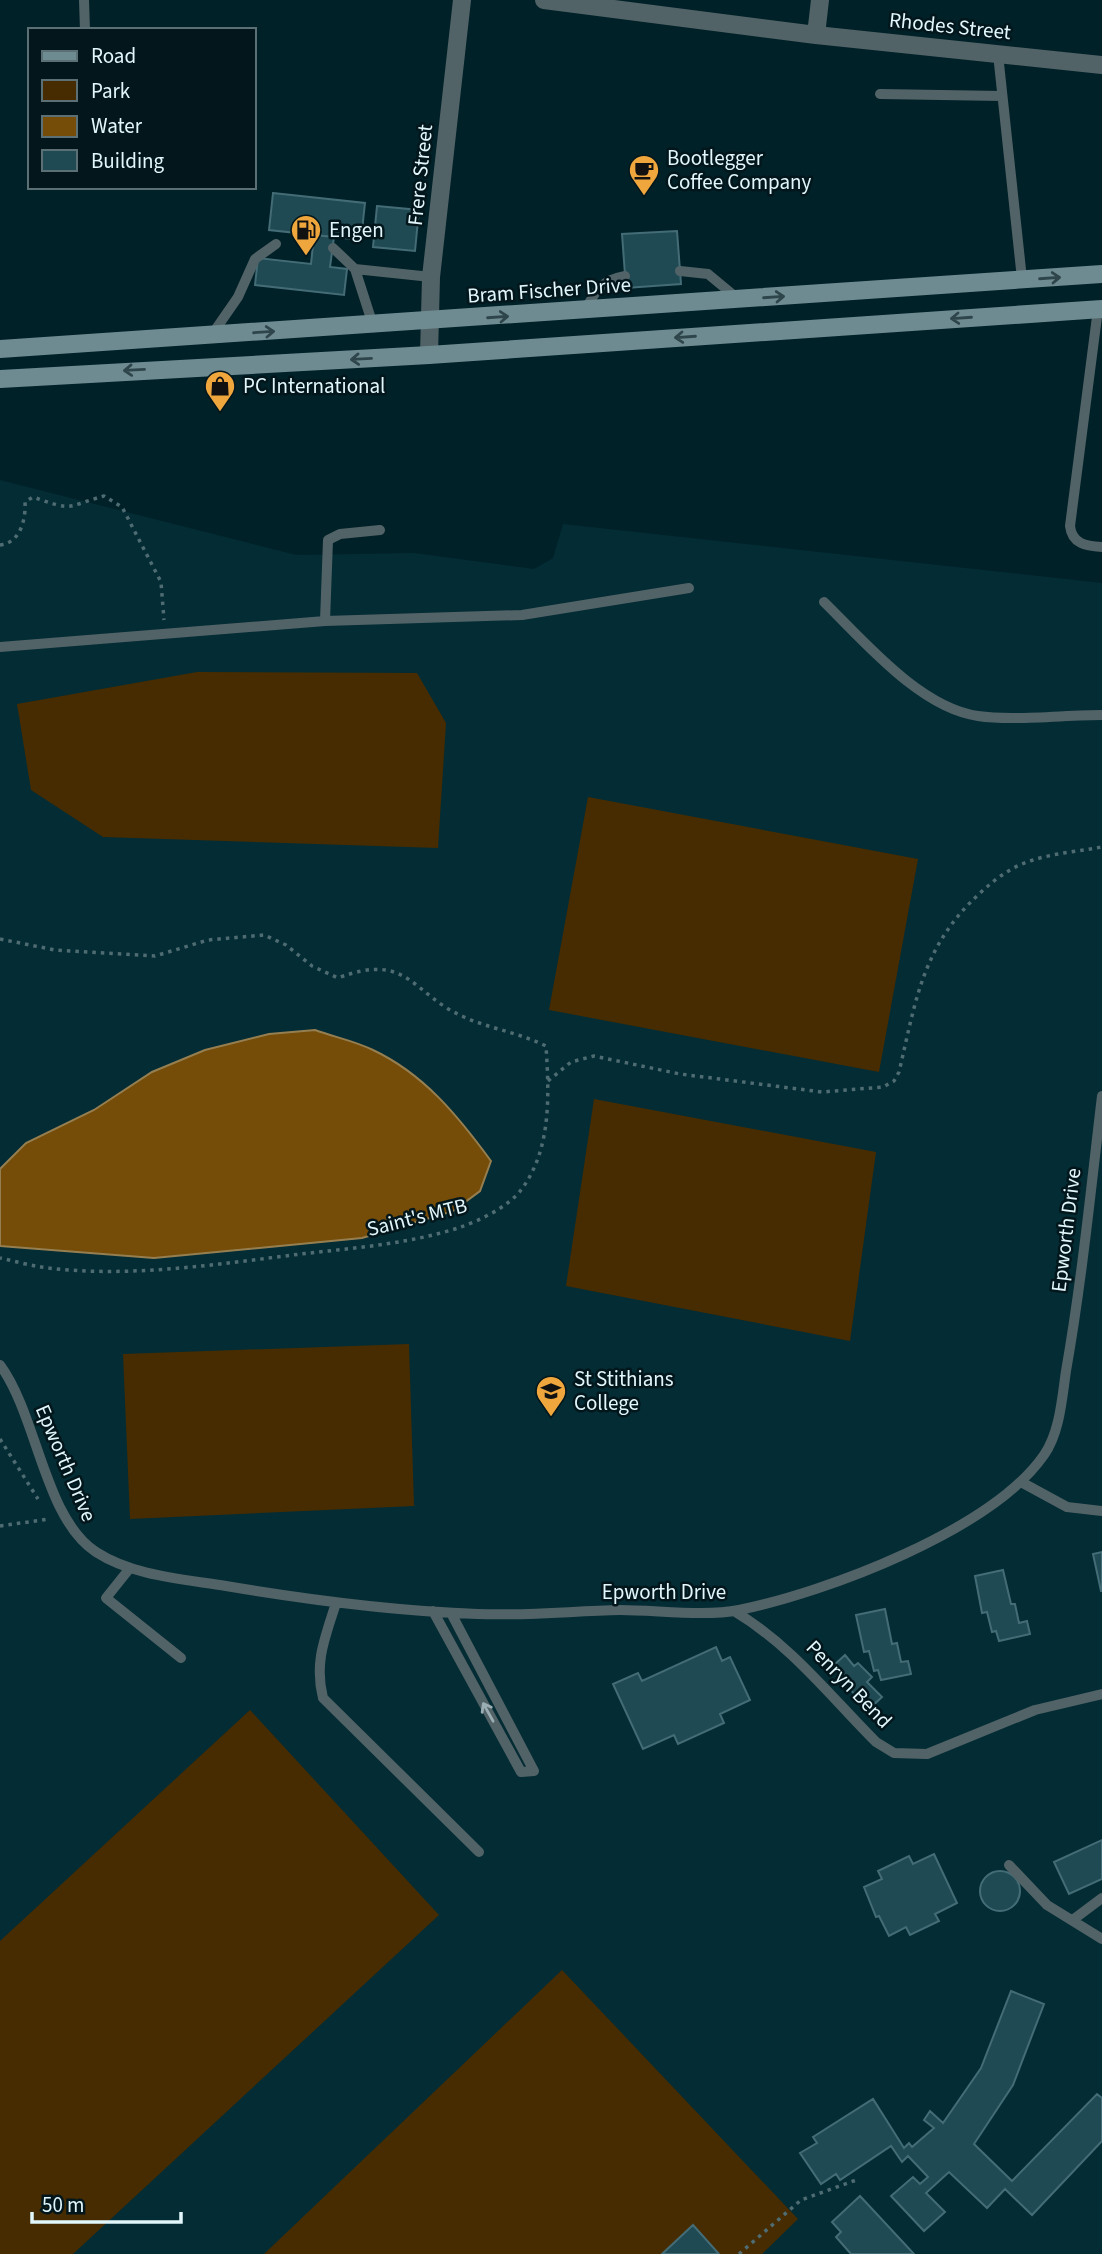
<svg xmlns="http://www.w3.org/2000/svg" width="1102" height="2254" font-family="'Source Sans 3',sans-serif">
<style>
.built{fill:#042c34}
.green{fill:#472c01}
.water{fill:#754c08;stroke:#957f51;stroke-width:2}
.building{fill:#204a53;stroke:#436c76;stroke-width:2}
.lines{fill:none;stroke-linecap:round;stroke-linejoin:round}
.path{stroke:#4f6c72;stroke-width:3.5;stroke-dasharray:3.5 5;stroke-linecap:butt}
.service{stroke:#526367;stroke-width:10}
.minor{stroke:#526367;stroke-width:18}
.secondary{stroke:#6f8b92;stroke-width:18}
.oneway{stroke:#2e454b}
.oneway2{stroke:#9aadb2}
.labels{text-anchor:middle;stroke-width:5;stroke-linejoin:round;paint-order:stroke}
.street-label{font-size:21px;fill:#e1f7fc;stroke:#02161b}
.poi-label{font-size:21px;fill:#e1f7fc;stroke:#02161b;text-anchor:start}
</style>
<rect width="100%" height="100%" fill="#012128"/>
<!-- built -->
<path class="built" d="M0 480 296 555 414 553 534 569 553 558 563 524 1102 583V2254H0Z"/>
<!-- green -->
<path class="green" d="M197 672 417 673 446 723 438 848 103 837 31 790 17 704Z
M588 797 918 859 879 1072 549 1010Z
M594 1099 876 1152 850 1341 566 1286Z
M409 1344 414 1506 130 1519 123 1354Z
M250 1710 439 1915 73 2254H0V1941Z
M562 1970 798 2219 762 2254H264Z"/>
<!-- water -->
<path class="water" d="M315 1030C334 1037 355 1041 373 1050 424 1074 458 1116 491 1161L480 1191 453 1211 362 1238 154 1258 0 1246V1169L26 1143 94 1110 152 1072 205 1050 269 1034Z"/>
<!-- building -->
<path class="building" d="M273 193 365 203 361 240 269 230Z
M377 206 419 210 415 251 373 247Z
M677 231 681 284 626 288 622 234Z
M314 235 334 237 330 267 347 269 344 295 255 285 258 258 311 264Z
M1102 1552V1591H1101L1093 1554Z
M1003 1570 1011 1604H1015L1019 1623 1027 1621 1030 1634 999 1641 996 1631 992 1632 987 1612 982 1613 975 1576Z
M885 1609 892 1644 897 1643 901 1662 908 1661 911 1674 881 1680 878 1670 874 1671 869 1651 864 1652 856 1615Z
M716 1647 722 1661 730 1657 750 1700 720 1714 724 1723 678 1744 674 1735 643 1749 613 1684 638 1673 642 1681Z
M845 1655 854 1666 858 1663 872 1677 867 1682 882 1697 869 1709 840 1679 844 1675 834 1665Z
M1102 1840V1879L1069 1894 1054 1862Z
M934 1854 957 1903 935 1914 939 1921 910 1935 906 1927 889 1936 879 1916 876 1917 864 1887 882 1879 878 1871 909 1856 913 1864Z
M980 1891a20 20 0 1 1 40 0a20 20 0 1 1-40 0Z
M1011 1991 1044 2004 1013 2085 974 2144 1012 2181 1097 2094 1102 2098V2141L1032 2215 1005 2189 987 2208 949 2172 926 2193 945 2212 924 2231 891 2196 913 2177 920 2184 928 2177 908 2156 902 2162 891 2146 840 2180 836 2174 821 2184 800 2153 817 2143 813 2137 873 2099 904 2148 909 2143 912 2147 934 2128 924 2120 930 2111 943 2123 981 2068Z
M860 2196 914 2254H851L836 2237 841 2232 832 2222Z
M693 2225 719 2254H662Z"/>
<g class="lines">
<!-- path -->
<path class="path" d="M0 545C20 543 26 520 25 502L33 497C75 512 64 507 104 496L122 507 161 582 164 620
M0 939 55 950 155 956 208 940 264 935 286 945 312 966 338 978C409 951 411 994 464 1017 491 1029 520 1033 546 1046 549 1094 552 1149 521 1190 508 1207 479 1221 458 1228 408 1244 353 1248 301 1254 219 1264 124 1279 41 1267 28 1265 14 1261 0 1258
M548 1081 571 1062 594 1056 680 1074 822 1092 883 1087 894 1081 899 1072C916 1000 922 947 979 894 995 879 1012 866 1033 860 1055 853 1080 851 1102 847
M0 1439 38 1499
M0 1526 49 1519
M739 2254 801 2200 859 2179"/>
<!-- service -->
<path class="service" d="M84 0 85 30
M998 54 1022 279
M880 94 1002 96
M333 248 355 269 431 277
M355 269 373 325
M680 271 708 274 737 298
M1098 309 1070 526C1072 544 1086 546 1102 547
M585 310C596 290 602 280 625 276
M211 336 238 297 255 259 276 244
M824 602C864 641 920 708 978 716 1012 721 1065 715 1102 715
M325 621 328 540 340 534 380 530
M0 647 325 621 522 615 689 588
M0 1365C38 1417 44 1518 96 1552 133 1576 183 1579 226 1586 309 1600 393 1611 478 1614 525 1616 573 1611 620 1610 657 1610 704 1617 739 1610 827 1592 992 1530 1044 1455 1060 1432 1062 1398 1066 1371 1082 1280 1091 1188 1102 1096
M1021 1482 1067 1507 1102 1511
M130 1568 106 1598 181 1658
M336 1603C325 1638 314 1662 323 1698L479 1852
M433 1611 521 1772 534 1771 451 1613
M734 1611C791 1645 830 1696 876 1742L894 1753 927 1754 1035 1710 1102 1694
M1009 1865 1047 1905 1102 1939
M1074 1919 1102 1898"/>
<!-- minor -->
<path class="minor" d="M544 0 816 35 1102 65
M816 35 820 0
M429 355 431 277 462 0"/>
<!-- secondary -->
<path class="secondary" d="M0 349 1102 274
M0 379 429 355 1102 309"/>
</g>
<!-- one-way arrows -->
<defs><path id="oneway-shaft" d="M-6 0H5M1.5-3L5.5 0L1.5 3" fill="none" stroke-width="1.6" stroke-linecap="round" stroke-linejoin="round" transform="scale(1.75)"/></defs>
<g class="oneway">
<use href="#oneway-shaft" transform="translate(1050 278) rotate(-4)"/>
<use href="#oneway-shaft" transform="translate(774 297) rotate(-4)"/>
<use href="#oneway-shaft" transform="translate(498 317) rotate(-4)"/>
<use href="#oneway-shaft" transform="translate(961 318) rotate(176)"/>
<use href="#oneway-shaft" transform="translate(264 332) rotate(-4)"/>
<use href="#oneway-shaft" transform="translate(685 337) rotate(176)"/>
<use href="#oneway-shaft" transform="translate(361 359) rotate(177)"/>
<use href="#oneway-shaft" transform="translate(134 370) rotate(177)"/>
</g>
<use class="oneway2" href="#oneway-shaft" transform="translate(488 1712) rotate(-119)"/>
<!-- icons -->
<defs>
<g id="cafe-pin" transform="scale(1.575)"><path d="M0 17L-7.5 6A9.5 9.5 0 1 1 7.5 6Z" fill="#efa73d" stroke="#02161b"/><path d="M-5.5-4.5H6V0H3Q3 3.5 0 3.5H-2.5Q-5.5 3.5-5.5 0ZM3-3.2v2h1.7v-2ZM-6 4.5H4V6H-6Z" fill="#111"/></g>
<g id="fuel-pin" transform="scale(1.575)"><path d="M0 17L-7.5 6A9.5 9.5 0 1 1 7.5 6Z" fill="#efa73d" stroke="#02161b"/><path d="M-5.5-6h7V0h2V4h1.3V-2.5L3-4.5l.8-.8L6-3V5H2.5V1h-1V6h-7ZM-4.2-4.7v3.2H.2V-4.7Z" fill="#111"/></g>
<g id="shop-pin" transform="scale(1.575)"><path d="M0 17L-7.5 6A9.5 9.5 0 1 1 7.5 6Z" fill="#efa73d" stroke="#02161b"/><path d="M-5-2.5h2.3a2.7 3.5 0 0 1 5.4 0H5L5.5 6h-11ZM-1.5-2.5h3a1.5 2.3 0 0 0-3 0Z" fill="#111"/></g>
<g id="school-pin" transform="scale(1.575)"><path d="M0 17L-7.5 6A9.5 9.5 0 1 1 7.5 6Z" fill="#efa73d" stroke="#02161b"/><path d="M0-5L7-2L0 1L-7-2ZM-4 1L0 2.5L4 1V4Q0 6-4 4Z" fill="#111"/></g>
</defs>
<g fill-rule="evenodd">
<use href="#cafe-pin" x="644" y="170"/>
<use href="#fuel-pin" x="306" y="230"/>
<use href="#shop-pin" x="220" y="386"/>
<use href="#school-pin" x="551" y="1391"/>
</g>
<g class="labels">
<!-- street labels -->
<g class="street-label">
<text transform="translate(950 26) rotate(6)" y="7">Rhodes Street</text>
<text transform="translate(420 175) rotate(-84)" y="7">Frere Street</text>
<text transform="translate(549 290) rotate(-4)" y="7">Bram Fischer Drive</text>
<text transform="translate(417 1217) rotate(-14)" y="7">Saint's MTB</text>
<text transform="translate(1066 1230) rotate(-83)" y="7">Epworth Drive</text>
<text transform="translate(66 1463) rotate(67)" y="7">Epworth Drive</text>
<text x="664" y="1599">Epworth Drive</text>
<text transform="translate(849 1684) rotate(46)" y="7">Penryn Bend</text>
</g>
<!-- poi labels -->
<g class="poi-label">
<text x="667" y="165">Bootlegger<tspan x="667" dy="24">Coffee Company</tspan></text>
<text x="329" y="237">Engen</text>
<text x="243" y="393">PC International</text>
<text x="574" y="1386">St Stithians<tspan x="574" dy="24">College</tspan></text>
</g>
</g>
<!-- legend -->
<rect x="28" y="28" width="228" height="161" fill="#02161b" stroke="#5b7075" stroke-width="2"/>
<rect x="42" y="51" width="35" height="10" fill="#6f8b92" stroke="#5b7075" stroke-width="2"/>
<text x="91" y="63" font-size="21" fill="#e1f7fc">Road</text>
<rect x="42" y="80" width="35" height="21" fill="#472c01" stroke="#5b7075" stroke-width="2"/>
<text x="91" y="98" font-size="21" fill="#e1f7fc">Park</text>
<rect x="42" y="116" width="35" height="21" fill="#754c08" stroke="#5b7075" stroke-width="2"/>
<text x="91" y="133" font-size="21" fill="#e1f7fc">Water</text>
<rect x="42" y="150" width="35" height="21" fill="#204a53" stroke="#5b7075" stroke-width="2"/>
<text x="91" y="168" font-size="21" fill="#e1f7fc">Building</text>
<!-- scale -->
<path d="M32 2212v10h149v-10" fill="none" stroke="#e1f7fc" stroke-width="3.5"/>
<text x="42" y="2212" font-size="21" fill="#e1f7fc" stroke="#02161b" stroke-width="5" paint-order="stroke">50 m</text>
</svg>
